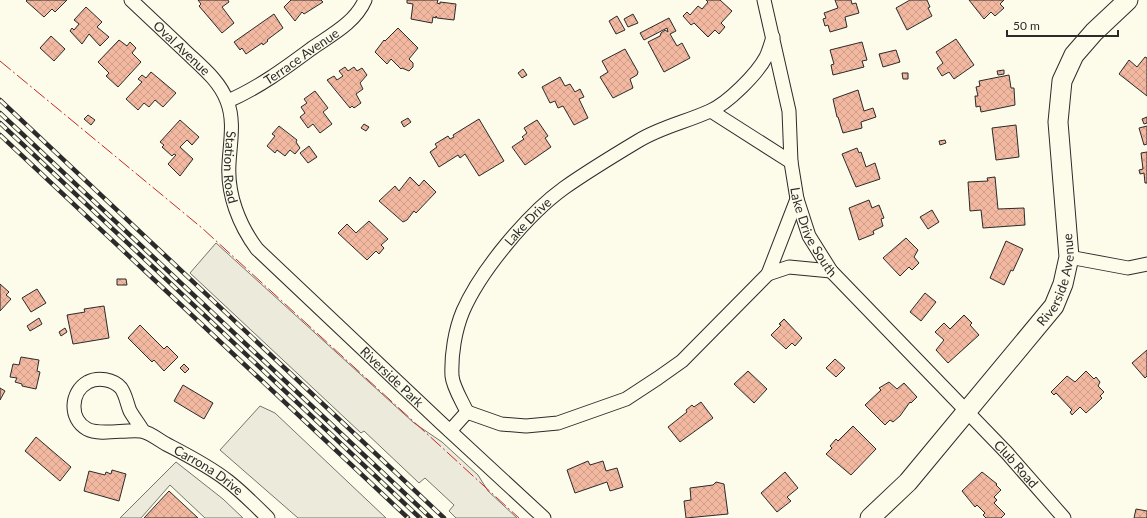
<svg xmlns="http://www.w3.org/2000/svg" width="1147" height="518" font-family="Lato,sans-serif">
<style>
.parking{fill:#eceadb;stroke:#74746e}
.building{fill:url(#building-cross-hatch);stroke:#2b2b2b}
.lines{fill:none;stroke-linecap:round;stroke-linejoin:round}
.street-casing{stroke:#2b2b2b;stroke-width:15}
.secondary-casing{stroke:#2b2b2b;stroke-width:21}
.street{stroke:#fdfbea;stroke-width:13}
.secondary{stroke:#fdfbea;stroke-width:19}
.rail-casing{stroke:#2b2b2b;stroke-width:4.5}
.rail{stroke:#fdfbea;stroke-width:3;stroke-dasharray:9;stroke-linecap:butt}
.power{stroke:#c62828;stroke-width:1;stroke-dasharray:14 3 2 3;stroke-linecap:butt}
.labels{text-anchor:middle;stroke-width:3;stroke-linejoin:round;paint-order:stroke}
.street-label{font-size:13px;fill:#2b2b2b;stroke:#fdfbea}
</style>
<defs>
<pattern id="building-cross-hatch" width="8" height="8" patternUnits="userSpaceOnUse"><rect width="8" height="8" fill="#f2b8a0"/><path d="M0 0l8 8M0 8l8-8" fill="none" stroke="#d09e8a"/></pattern>
</defs>
<rect width="100%" height="100%" fill="#fdfbea"/>
<!-- parking -->
<path class="parking" d="M216 243 414 423 442 442 478 475 488 491 517 518H456L449 511 454 505 425 478 419 483 364 431 361 433 190 273Z
M260 406 275 413 386 518H298L220 450Z
M176 462 223 499 243 518H205L170 485 141 518H120Z"/>
<!-- building -->
<path class="building" d="M27 0H67L55 12 52 9 44 17 26 1Z
M198 0H228L229 2 222 7 234 23 222 33 199 6 201 4Z
M291 0H321L323 2 304 14 302 12 295 21 284 7Z
M407 0H438L437 3 440 4V2L456 4 454 20 437 18 436 16V18L433 17 432 23 411 19 413 4 407 3Z
M706 0H720L732 11 721 23 725 27 719 34 715 30 708 37 694 23 691 25 683 16 687 12 690 15 698 6 702 9 708 2Z
M835 0H851L852 4 856 3 859 13 845 17 847 27 830 32 828 25 825 26 823 19 826 18 824 13 838 8Z
M910 0H927L930 7 928 8 932 16 907 30 896 8Z
M969 0H1004L1000 4 1004 8 995 16 991 12 984 19Z
M86 7 102 22 97 27 109 37 100 46 89 34 82 44 70 31 72 28 74 30 79 24 74 20Z
M274 14 283 28 267 40 268 41 263 45 262 43 246 54 242 48 240 50 234 42Z
M633 14 638 23 628 27 624 19Z
M617 16 625 30 616 34 609 21Z
M669 18 676 31 670 34 677 46 682 43 690 58 664 72 648 42 660 36 661 33 665 30 668 32 667 28 644 40 640 33Z
M398 28 418 48 409 59 413 63V67L409 71 402 68 401 69 391 59 387 64 375 52 384 40 385 41Z
M51 36 65 49 54 61 40 48Z
M956 39 974 65 954 79 949 72 942 76 937 68 943 63 936 52Z
M119 40 127 46 130 42 136 48 132 53 141 62 118 87 106 76 109 73 98 62Z
M862 42 867 60 862 61 864 67 833 75 831 65 834 64 830 50Z
M625 49 638 72 637 75 630 79 633 88 613 98 600 77 608 72 602 61Z
M896 50 900 62 883 67 879 54Z
M1145 57 1147 58V96L1119 74 1129 60 1137 67Z
M345 67 348 71 354 67 357 71 362 68 367 75 360 83 363 89 356 94 361 103 354 108 352 106 350 108 327 80 334 76 337 80 343 76 339 71Z
M523 69 527 75 522 78 518 73Z
M1004 70V74L998 75 997 71Z
M151 72 176 93 163 107 155 100 149 107 144 103 138 110 126 99 142 82 138 79 142 75 146 78Z
M902 73H908V79H903Z
M1009 75 1011 88H1014L1015 105 981 112 980 106 976 107 975 96H978L976 87 980 86 979 81Z
M560 77 565 86 570 84 575 92 580 89 584 97 579 99 588 118 574 125 563 106 558 108 555 101 550 103 542 87Z
M858 90 864 111 873 108 876 117 861 122 862 128 843 133 838 117H837L833 99Z
M315 91 328 108 323 112 332 124 320 133 313 124 308 128 300 117 305 113 301 107 307 103 304 99Z
M88 115 95 120 91 125 84 119Z
M1147 117V123L1144 124 1142 119Z
M408 118 411 122 404 127 401 122Z
M479 119 504 161 479 176 465 154 460 158 458 155 439 167 430 152 437 147 435 144 448 136 450 139 454 137 453 135Z
M180 120 199 137 192 145 187 140 180 147 193 159 180 176 168 164 176 155 174 154 172 156 162 147 164 145 160 142Z
M537 120 548 136 545 138 551 147 525 165 512 147 524 139 522 137 527 133 524 128Z
M364 124 369 127 366 131 361 128Z
M1016 125 1019 157 996 160 992 128Z
M279 126 297 140 296 142 300 148 295 154 290 150 285 156 277 150 275 153 267 146 275 136 272 134Z
M1147 126V144L1144 145 1139 128Z
M945 140 946 143 940 145 939 141Z
M309 146 317 157 308 163 300 153Z
M857 148 859 153 861 152 866 167 875 163 880 179 856 187 842 154Z
M1147 152V183H1145L1144 173 1140 174 1139 170 1143 169 1141 153Z
M410 177 419 186 424 180 436 192 416 213 414 211 407 220 403 222 379 201 395 186 399 191Z
M995 177 998 209 1024 208 1025 225 983 228 981 210 970 211 968 182 988 181 987 178Z
M869 200 872 208 879 205 884 218 881 219 883 226 873 231 874 234 859 240 849 208Z
M932 210 939 222 928 229 920 217Z
M369 221 388 239 381 245 384 248 379 254 376 251 367 260 338 233 347 224 356 233Z
M906 238 918 250 914 257 919 263 912 270 909 267 900 276 883 258Z
M1006 241 1023 249 1013 271 1011 270 1004 285 990 278Z
M117 279H126L127 285H117Z
M0 284 9 292 6 295 11 299 0 311Z
M37 289 46 303 31 312 22 298Z
M925 293 936 302 921 321 910 312Z
M104 306 109 338 73 344 67 315 85 312 84 309Z
M964 315 972 323 970 325 979 335 948 363 936 350 944 340 935 332 944 323 950 329Z
M39 318 42 324 30 331 27 326Z
M784 319 802 338 795 346 792 343 786 349 771 335 781 325 779 324Z
M140 325 164 349 167 346 178 357 164 371 154 360 152 362 128 338Z
M65 328 67 332 61 336 59 332Z
M1147 350V376L1145 378 1132 363Z
M21 357 39 360 37 371 40 372 36 389 22 386V384L15 382 17 378 10 377 13 364 19 365Z
M835 359 845 368 836 377 826 368Z
M184 364 189 369 185 373 180 368Z
M748 371 767 389 754 403 734 384Z
M1086 371 1094 379 1096 377 1100 382 1098 386 1104 392 1100 396 1102 398 1098 402 1086 413 1080 407 1072 415 1070 412 1072 410 1056 393 1054 395 1051 392 1067 376 1075 382Z
M889 382 897 389 904 383 917 397 911 403 910 402 900 416 893 422 890 420 885 425 865 405 881 390 879 388Z
M183 385 213 403 204 419 174 401Z
M0 388 5 391 0 400Z
M701 402 713 418 680 442 668 427 687 412 686 410 692 405 694 407Z
M853 426 876 449 851 475 826 454 832 448 830 446 836 439 838 441Z
M36 437 71 467 60 481 25 451Z
M588 461 590 465 603 461 606 471 617 468 623 487 610 491 607 482 575 493 567 470Z
M112 470 126 474 119 501 84 491 89 471 105 475 106 472 111 474Z
M785 472 798 488 787 497 791 501 777 512 761 493Z
M982 472 997 484 996 485 1001 490 994 497 997 500 994 503 1005 514 1001 518H986L983 515 985 513 977 505 975 507 962 491Z
M716 482 724 484 728 514 686 518 684 501 691 500 690 488 713 485Z
M169 491 198 518H144Z
M1136 509 1147 511V518H1134Z"/>
<g class="lines">
<!-- street casing -->
<g class="street-casing">
<g id="street">
<path id="s1" d="M131 0C148 16 165 32 182 48 198 64 219 79 227 101 235 121 230 143 229 164 227 194 239 225 257 249L439 421 544 518"/>
<path id="s2" d="M764 0 789 111 791 162 797 199 809 236 831 271 1007 453 1064 518"/>
<path id="s3" d="M228 101C258 88 284 69 311 49 331 35 355 23 365 0"/>
<path d="M711 111 791 162"/>
<path d="M1069 257 1128 268 1147 264"/>
<path d="M768 274 789 267 831 271"/>
<path d="M467 412 501 424 526 426 558 423 626 399 658 378 682 361 768 274 797 199"/>
<path id="s4" d="M143 431C139 424 134 418 130 411 127 404 126 395 121 388 113 379 98 377 88 382 70 392 69 419 87 429 100 436 126 429 141 431 149 432 159 440 166 444 187 455 209 466 228 481 242 492 255 505 268 518"/>
<path id="s5" d="M450 431 467 412C462 401 453 387 452 376 451 355 455 330 463 311 481 270 528 214 564 188 588 171 613 156 638 141 661 127 686 122 710 111 728 103 757 74 766 57 769 51 771 43 773 37"/>
</g>
</g>
<!-- secondary casing -->
<g class="secondary-casing">
<g id="secondary">
<path id="s6" d="M870 518 908 482 1054 306 1063 284 1069 257 1058 122 1062 81 1074 55 1094 32 1128 0"/>
</g>
</g>
<!-- street -->
<use href="#street" class="street"/>
<!-- secondary -->
<use href="#secondary" class="secondary"/>
<!-- rail casing -->
<g class="rail-casing">
<path id="rail" d="M0 100 444 518
M0 113 431 518
M0 123 420 518
M0 135 408 518"/>
</g>
<!-- rail -->
<use href="#rail" class="rail"/>
<!-- power -->
<path class="power" d="M0 61 202 228 519 518"/>
</g>
<g class="labels">
<!-- street labels -->
<g class="street-label">
<text dy="5" stroke="none"><textPath href="#s1" startOffset="70">Oval Avenue</textPath></text>
<text dy="5" stroke="none"><textPath href="#s3" startOffset="86">Terrace Avenue</textPath></text>
<text dy="5" stroke="none"><textPath href="#s1" startOffset="207">Station Road</textPath></text>
<text dy="5" stroke="none"><textPath href="#s5" startOffset="242">Lake Drive</textPath></text>
<text dy="5" stroke="none"><textPath href="#s2" startOffset="239">Lake Drive South</textPath></text>
<text dy="5" stroke="none"><textPath href="#s6" startOffset="307">Riverside Avenue</textPath></text>
<text dy="5" stroke="none"><textPath href="#s1" startOffset="481">Riverside Park</textPath></text>
<text dy="5" stroke="none"><textPath href="#s2" startOffset="550">Club Road</textPath></text>
<text dy="5" stroke="none"><textPath href="#s4" startOffset="274">Carrona Drive</textPath></text>
</g>
</g>
<!-- scale -->
<path d="M1007 30v6h111v-6" fill="none" stroke="#2b2b2b" stroke-width="2"/>
<text x="1013" y="30" font-size="12" fill="#2b2b2b" stroke="#fdfbea" stroke-width="3" paint-order="stroke">50 m</text>
</svg>
